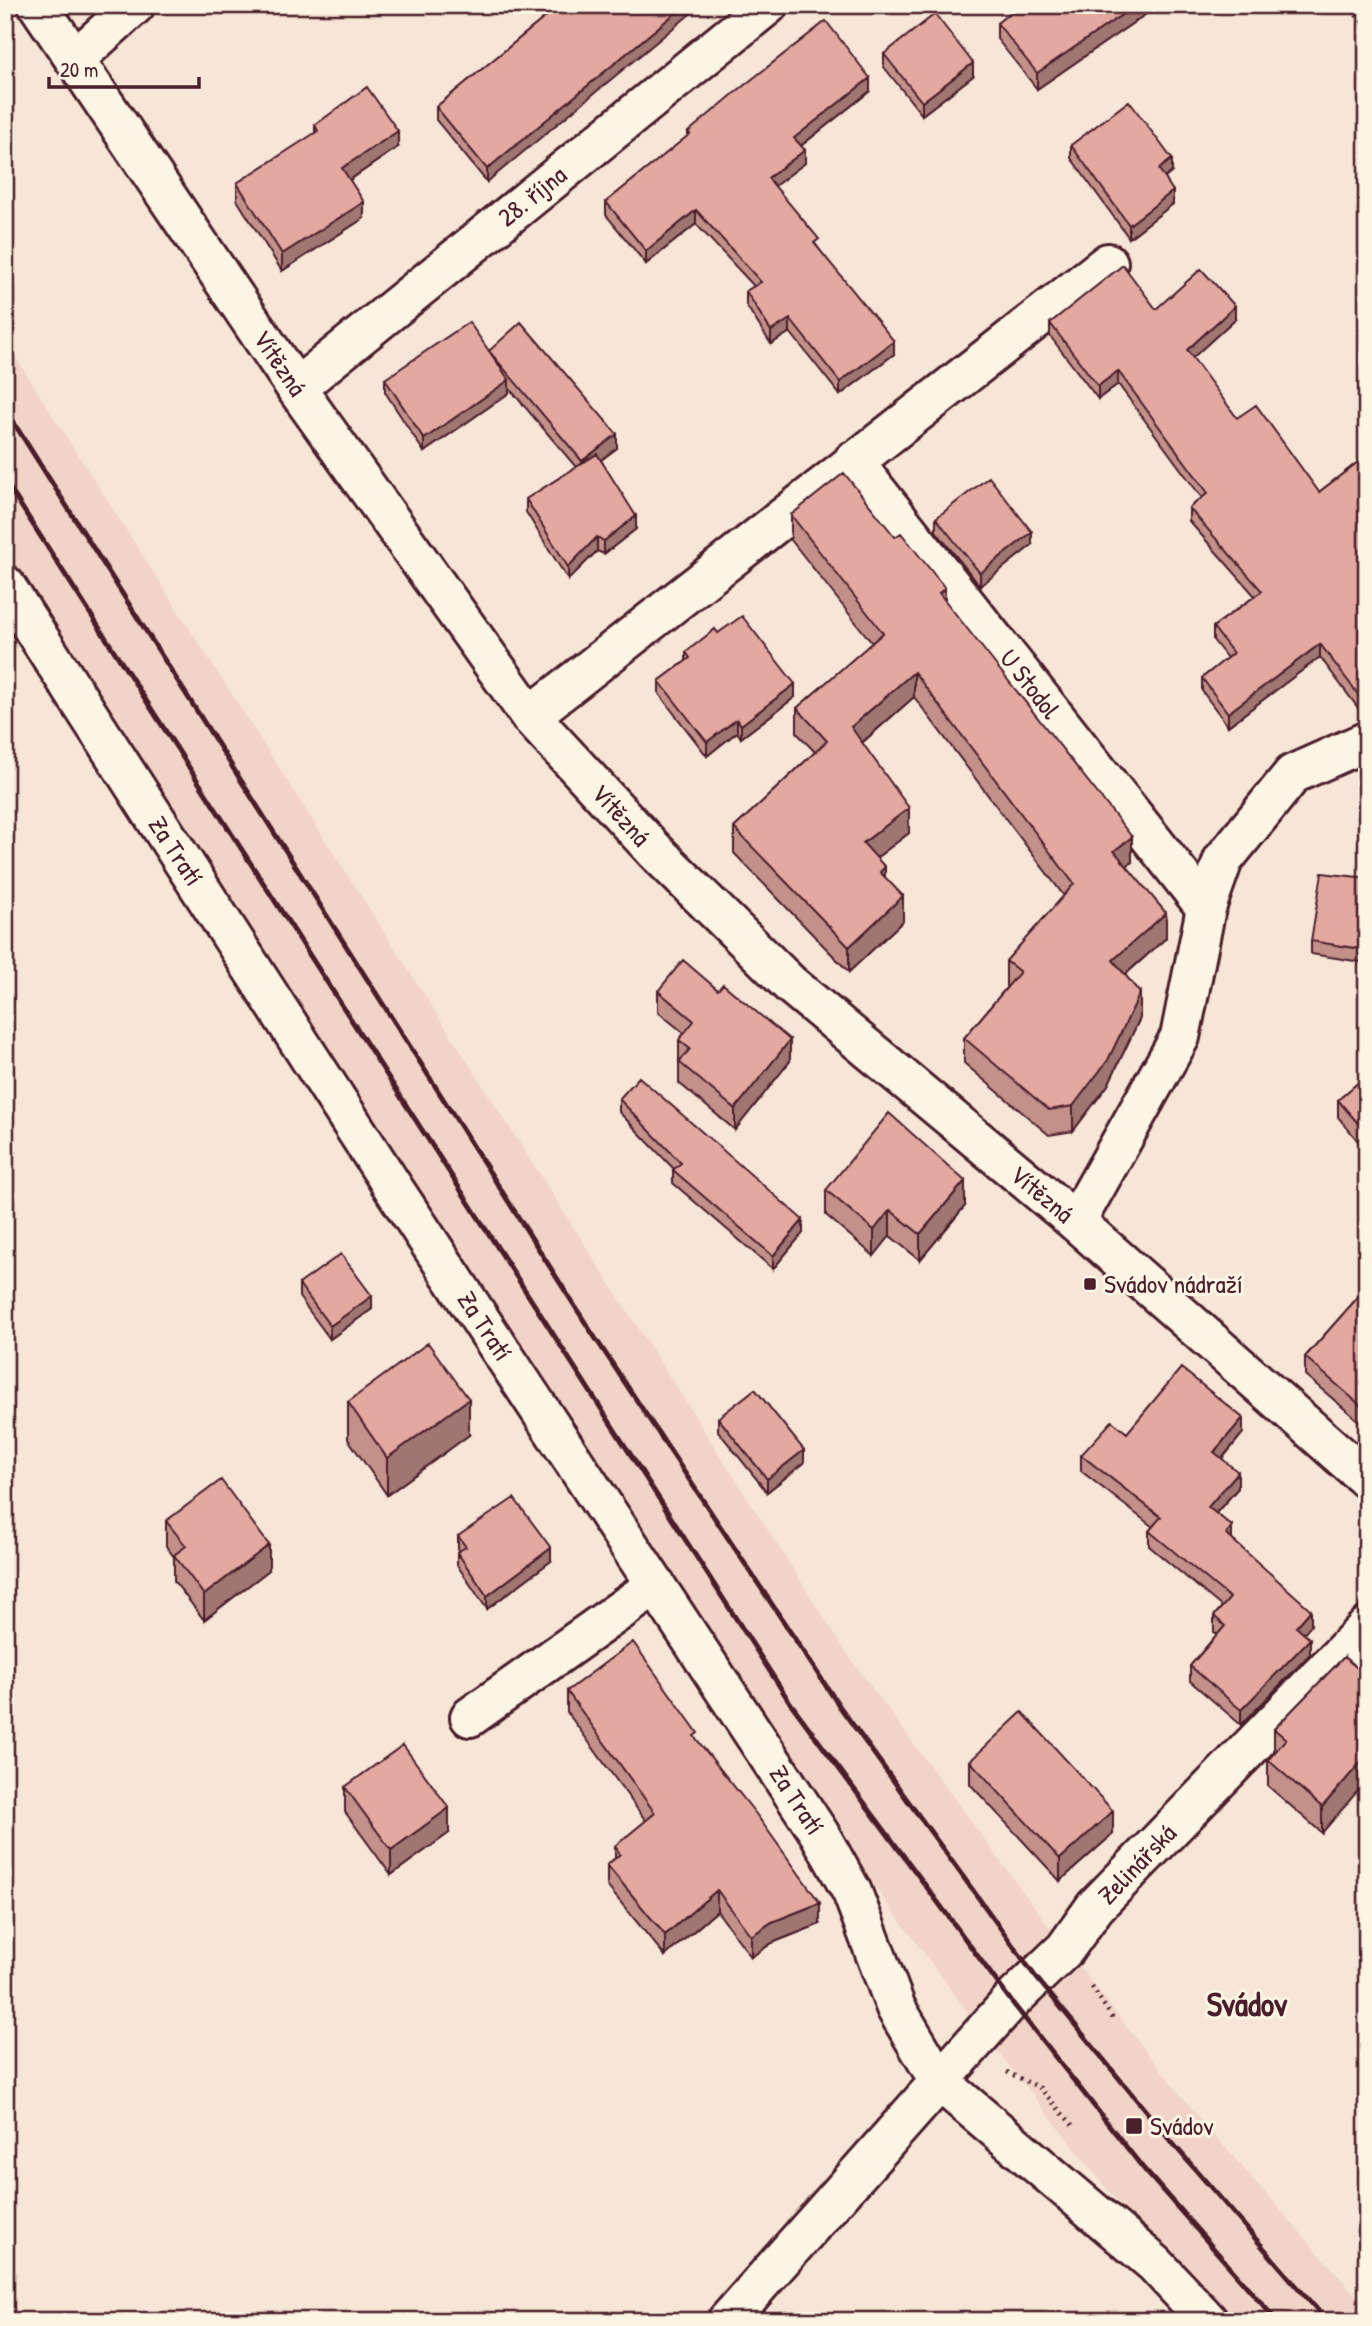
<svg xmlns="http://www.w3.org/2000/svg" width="1372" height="2326" font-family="'Patrick Hand',sans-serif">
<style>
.built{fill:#f1d4c7}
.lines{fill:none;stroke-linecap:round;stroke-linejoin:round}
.minor-casing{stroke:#4a1f2b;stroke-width:44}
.major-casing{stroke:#4a1f2b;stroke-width:44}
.path{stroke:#4a1f2b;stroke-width:4.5;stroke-dasharray:2 5;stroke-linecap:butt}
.minor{stroke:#fcf5e5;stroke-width:38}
.major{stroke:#fcf5e5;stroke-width:38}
.rail{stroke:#4a1f2b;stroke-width:5}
.wall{fill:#c3918a;stroke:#4a1f2b;stroke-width:2}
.shaded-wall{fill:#9f7671;stroke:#4a1f2b;stroke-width:2}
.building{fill:#e3a9a1;stroke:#4a1f2b;stroke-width:2}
.poi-dot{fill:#4a1f2b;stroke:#fcf5e5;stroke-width:2.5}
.labels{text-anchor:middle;stroke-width:6;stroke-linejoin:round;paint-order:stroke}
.street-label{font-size:26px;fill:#4a1f2b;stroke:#fcf5e5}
.poi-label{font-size:26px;fill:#4a1f2b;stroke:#fcf5e5;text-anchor:start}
.district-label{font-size:33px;font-weight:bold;fill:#4a1f2b;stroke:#fcf5e5}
</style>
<rect width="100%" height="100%" fill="#f7e6d7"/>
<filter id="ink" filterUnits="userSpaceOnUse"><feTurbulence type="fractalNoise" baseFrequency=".0143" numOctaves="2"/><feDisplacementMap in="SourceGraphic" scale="14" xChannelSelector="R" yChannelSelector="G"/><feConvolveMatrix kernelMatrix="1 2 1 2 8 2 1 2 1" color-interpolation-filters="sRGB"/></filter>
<g filter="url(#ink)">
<!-- built -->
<path class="built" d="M5 341 850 1658 1070 1955 1200 2119 1367 2308V2321H1222L1111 2194 978 2026 755 1725 5 558Z"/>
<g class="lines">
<!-- minor casing -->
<g class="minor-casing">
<path id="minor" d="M75 59 135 5
M296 388 768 5
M853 461 1206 908
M5 585 396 1192 819 1833 852 1892 896 2008 939 2081 1155 2264 1208 2321
M530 716 1108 263
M1076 1222 1180 1037 1206 908 1223 860 1293 774 1367 741
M470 1717 656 1585
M727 2321 1011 2001 1065 1949 1095 1907 1367 1627"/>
</g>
<!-- major casing -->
<g class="major-casing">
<path id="major" d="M38 5 296 388 530 716 656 852 790 984 1076 1222 1367 1479"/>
</g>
<!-- path -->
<path class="path" d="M1346 5 1367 26
M1092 1987 1113 2019
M1007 2072 1040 2088 1075 2128"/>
<!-- minor -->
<use href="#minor" class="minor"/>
<!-- major -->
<use href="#major" class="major"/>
<!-- rail -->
<path class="rail" d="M5 409 590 1330 840 1707 1035 1976 1168 2138 1327 2321
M5 481 789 1701 1011 2001 1143 2168 1277 2321"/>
</g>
<!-- wall -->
<path class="wall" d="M560 5 487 182 436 120V107Z
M1159 5 1037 89 997 39V23Z
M884 54 973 76 922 115 884 67Z
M870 91 801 146 805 163 774 186 894 354 840 395 790 332 771 344 746 305V291L754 286 696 224 646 264 606 215V202L688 136V132Z
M315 125 398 147 350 180 364 218 282 271 237 200V183L315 134Z
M1071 145 1172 172 1165 178 1173 204 1129 238 1071 158Z
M1156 309 1235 319 1192 358 1237 418 1319 492 1367 455V720L1320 657 1228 726 1202 691V678L1227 658 1213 640V627L1255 596 1189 521V508L1202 498 1118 384 1098 399 1050 336V323Z
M489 351 617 448 601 460 636 529 604 554 597 551 568 580 526 512V499L576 467 509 388V393L424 452 385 392V379Z
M791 515 945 601 1132 862 1127 866 1166 938 1125 975 1140 1018 1108 1085 1073 1131 1049 1135 964 1063V1038L1007 987 1006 986V961L1064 896 914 697 862 743 909 833 876 858 903 921 849 972 734 853V828L815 752 797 733V708L872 643 791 540Z
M936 518 1032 545 980 586 936 531Z
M718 633 795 697 741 738 737 732 707 756 659 694V681L686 661V652Z
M1367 878V963L1311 954V941Z
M658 991 790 1061 735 1130 679 1083V1040L684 1033 658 1012Z
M1367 1075V1152L1338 1117V1100Z
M619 1099 803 1233 773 1269 673 1183V1170L674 1169 619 1112Z
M826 1190 965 1206 920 1260 890 1236 874 1256 826 1215Z
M299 1284 372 1309 330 1339 299 1297Z
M1367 1287V1428L1305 1375V1357Z
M348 1402 469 1435 387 1495 348 1439Z
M718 1418 804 1463 767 1492 718 1431Z
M1127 1433H1243L1222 1459 1238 1488 1216 1513 1232 1540 1311 1625 1304 1634 1310 1654 1241 1725 1190 1681V1666L1217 1634 1214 1632V1616L1222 1607 1149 1546V1531L1153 1527 1081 1471V1455Z
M166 1521 269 1570 204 1620 174 1581V1557L166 1546Z
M458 1536 551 1561 487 1609 457 1565V1552L459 1551 458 1549Z
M1344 1657 1322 1833 1268 1786V1760L1274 1753V1729Z
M567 1691 698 1741 820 1924 772 1943 751 1957 717 1911 665 1956 607 1886V1865L615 1858V1846L646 1821 567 1712Z
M970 1761 1113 1834 1060 1881 970 1784Z
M345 1787 449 1833 391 1875 345 1812Z"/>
<!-- shaded-wall -->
<path class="shaded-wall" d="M685 5H701L487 182V169Z
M1136 5H1159L1037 89V73Z
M973 63V76L922 115V102Z
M870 78V91L794 151V138Z
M398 131V147L342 185V168Z
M805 150V163L768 191V178Z
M1172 159V172L1159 182V169Z
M1173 191V204L1129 238V225Z
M364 202V218L282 271V254Z
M696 210V224L646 264V251Z
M1235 306V319L1187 363V350Z
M790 319V332L771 344V331Z
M894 341V354L840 395V382Z
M1118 371V384L1098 399V386Z
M509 380V393L424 452V439Z
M617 434V448L582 474V461Z
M636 516V529L604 554V541Z
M1032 532V545L980 586V573Z
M597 537V551L568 580V567Z
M945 588V613L939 593Z
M1320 644V657L1228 726V713Z
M914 672V697L851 752V727Z
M795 684V697L741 738V725Z
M737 719V732L707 756V742Z
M909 808V833L863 868V843Z
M1132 837V862L1114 876V851Z
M885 867V892L880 872Z
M903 896V921L849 972V947Z
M1166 913V938L1113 985V960Z
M1140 993V1018L1108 1085 1073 1131V1106Z
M790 1040V1061L735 1130V1109Z
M965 1181V1206L920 1260V1234Z
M890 1210V1236L874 1256V1230Z
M803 1220V1233L773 1269V1256Z
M372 1296V1309L330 1339V1326Z
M469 1399V1435L387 1495V1458Z
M1243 1418V1433L1214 1468V1452Z
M804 1450V1463L767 1492V1479Z
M1238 1472V1488L1208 1522V1507Z
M1232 1526V1542L1226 1534Z
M269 1545V1570L204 1620V1595Z
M551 1548V1561L487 1609V1596Z
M1311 1610V1625L1296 1642V1627Z
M1310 1639V1654L1241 1725V1710Z
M1367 1755V1780L1322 1833V1807Z
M449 1808V1833L391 1875V1850Z
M1113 1811V1834L1060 1881V1859Z
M717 1890V1911L665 1956V1935Z
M820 1903V1924L772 1943 751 1957V1936L772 1922Z"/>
<!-- building -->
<path class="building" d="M560 5H685L487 169 436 107Z
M1020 5H1136L1037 73 997 23Z
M935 14 973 63 922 102 884 54Z
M826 21 870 78 794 138 805 150 768 178 819 239 814 243 894 341 840 382 790 319 771 331 746 291 761 282 696 210 646 251 606 202 690 134 688 132 737 91Z
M367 87 398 131 342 168 364 202 282 254 237 183 318 131 315 125Z
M1129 101 1172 159 1159 169 1173 191 1129 225 1071 145Z
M1123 265 1156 309 1201 269 1235 306 1187 350 1237 418 1256 405 1319 492 1367 455V706L1320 644 1228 713 1202 678 1233 653 1213 627 1262 591 1189 508 1208 493 1118 371 1098 386 1050 323Z
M469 322 509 380 424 439 385 379Z
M521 322 617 434 582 461 489 351Z
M597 454 636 516 604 541 597 537 568 567 526 499Z
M844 473 895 537 901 533 945 588 939 593 1132 837 1114 851 1166 913 1113 960 1140 993 1108 1060 1073 1106 1049 1110 964 1038 1020 972 1006 961 1074 884 914 672 851 727 909 808 863 843 885 867 880 872 903 896 849 947 734 828 827 741 797 708 883 633 791 515Z
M989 477 1032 532 980 573 936 518Z
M742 616 795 684 741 725 737 719 707 742 659 681 690 658 686 652 715 629 718 633Z
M1322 873 1367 878V950L1311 941Z
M683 960 718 990 723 984 790 1040 735 1109 679 1062 690 1049 679 1040 694 1021 658 991Z
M1367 1075V1134L1338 1100Z
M639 1077 803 1220 773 1256 673 1170 681 1163 619 1099Z
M889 1113 965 1181 920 1234 890 1210 874 1230 826 1190Z
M341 1254 372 1296 330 1326 299 1284Z
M1367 1287V1411L1305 1357Z
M428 1343 469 1399 387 1458 348 1402Z
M1181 1368 1243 1418 1214 1452 1238 1472 1208 1507 1232 1526 1226 1534 1311 1610 1296 1627 1310 1639 1241 1710 1190 1666 1225 1626 1214 1616 1230 1598 1149 1531 1161 1517 1081 1455 1112 1421 1127 1433Z
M755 1389 804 1450 767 1479 718 1418Z
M221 1480 269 1545 204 1595 174 1555 186 1546 166 1521Z
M514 1498 551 1548 487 1596 457 1552 466 1547 458 1536Z
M633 1642 698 1733 694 1736 756 1814 820 1903 772 1922 751 1936 717 1890 665 1935 607 1865 620 1854 615 1846 655 1813 567 1691Z
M1344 1657 1367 1676V1755L1322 1807 1268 1760 1286 1739 1274 1729Z
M1022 1712 1113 1811 1060 1859 970 1761Z
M403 1745 449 1808 391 1850 345 1787Z"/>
</g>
<!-- markers -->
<g class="poi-dot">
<rect x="1083" y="1277" width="14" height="14" rx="3.5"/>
<rect x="1125" y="2117" width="18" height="18" rx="3.5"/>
</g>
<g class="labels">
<!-- street labels -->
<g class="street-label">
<text transform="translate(532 196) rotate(-39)" y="9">28. října</text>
<text transform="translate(280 363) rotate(56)" y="9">Vítězná</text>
<text transform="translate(1030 684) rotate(52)" y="9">U Stodol</text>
<text transform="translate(621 815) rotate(48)" y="9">Vítězná</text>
<text transform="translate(176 851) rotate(57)" y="9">Za Tratí</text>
<text transform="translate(1042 1194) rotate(40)" y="9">Vítězná</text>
<text transform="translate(485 1326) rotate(57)" y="9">Za Tratí</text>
<text transform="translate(797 1800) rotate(57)" y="9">Za Tratí</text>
<text transform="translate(1137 1864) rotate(-46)" y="9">Zelinářská</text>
</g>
<!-- poi labels -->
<g class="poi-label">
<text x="1104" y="1293">Svádov nádraží</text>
<text x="1150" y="2135">Svádov</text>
</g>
<!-- district labels -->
<g class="district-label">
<text x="1247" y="2016">Svádov</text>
</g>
</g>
<!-- margin -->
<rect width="1372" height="2326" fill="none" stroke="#fcf5e5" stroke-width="28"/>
<rect x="14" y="14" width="1344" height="2298" fill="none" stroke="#4a1f2b" stroke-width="2.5" filter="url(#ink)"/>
<!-- scale -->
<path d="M49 77v10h150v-10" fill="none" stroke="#4a1f2b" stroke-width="3.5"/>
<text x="60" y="77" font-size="21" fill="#4a1f2b" stroke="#fcf5e5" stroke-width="5" paint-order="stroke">20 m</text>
</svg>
